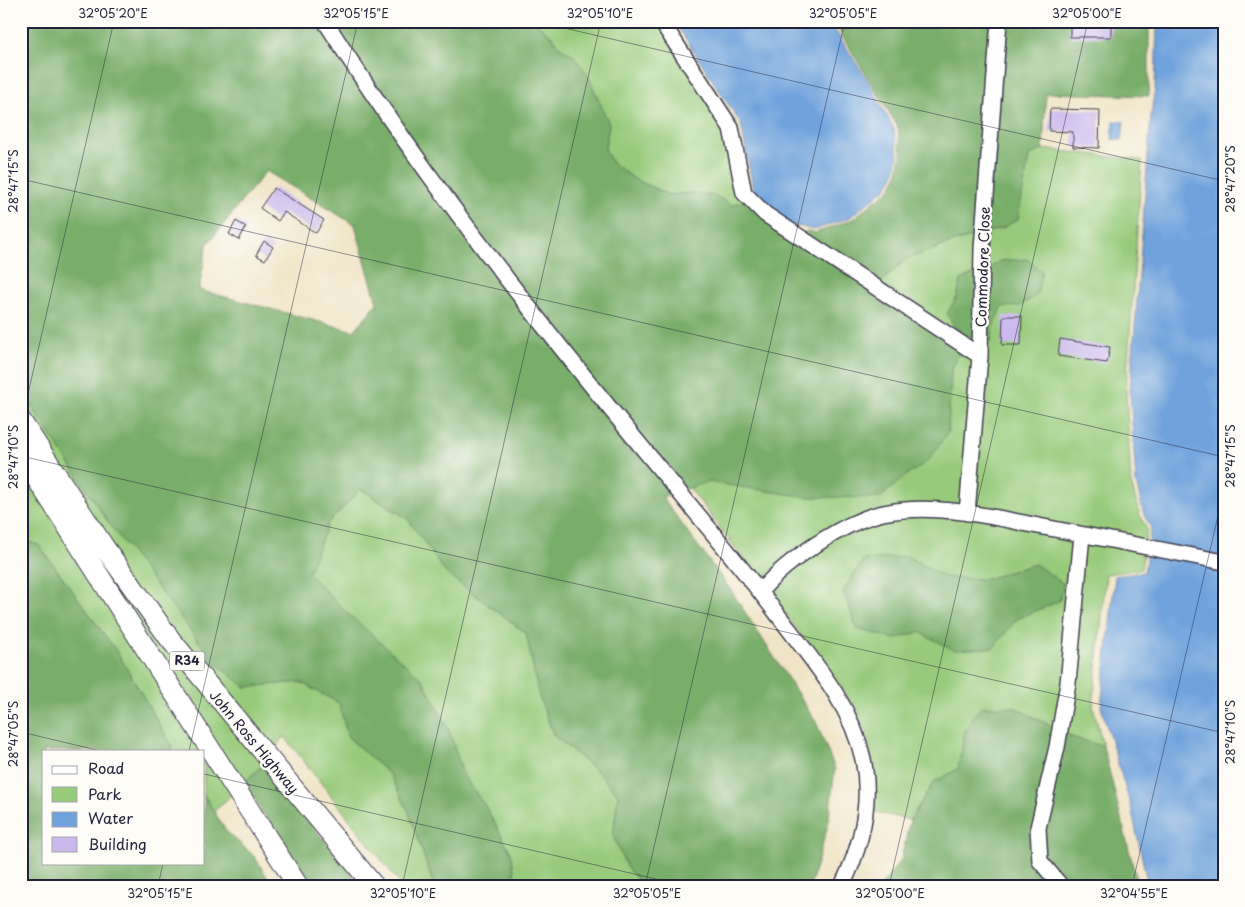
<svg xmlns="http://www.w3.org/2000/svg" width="1245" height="907" font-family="'Playpen Sans',sans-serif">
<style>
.green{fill:#97ca7a;stroke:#5c765a}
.forest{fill:#79ae6a;stroke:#4e6852;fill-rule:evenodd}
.water{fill:#70a3dc;stroke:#49628c}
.building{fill:#cbb8ed}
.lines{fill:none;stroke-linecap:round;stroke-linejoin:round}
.minor-casing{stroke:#413f50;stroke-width:18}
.major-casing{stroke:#413f50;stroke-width:22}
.minor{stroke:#fff;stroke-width:15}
.major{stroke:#fff;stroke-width:20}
.ticks{fill:none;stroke:#22223b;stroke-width:1;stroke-opacity:0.45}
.labels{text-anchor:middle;stroke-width:5;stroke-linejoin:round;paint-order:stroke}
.shield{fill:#fdfcf7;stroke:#646373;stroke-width:1}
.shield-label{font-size:12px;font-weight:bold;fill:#22223b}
.street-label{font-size:14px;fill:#22223b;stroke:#fdfcf7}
.neatline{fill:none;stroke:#22223b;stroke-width:2}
.ticks-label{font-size:12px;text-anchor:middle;fill:#22223b}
</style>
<rect width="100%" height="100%" fill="#fdfcf7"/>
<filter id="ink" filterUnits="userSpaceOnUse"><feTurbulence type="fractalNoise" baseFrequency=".02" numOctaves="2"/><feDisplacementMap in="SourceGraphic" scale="10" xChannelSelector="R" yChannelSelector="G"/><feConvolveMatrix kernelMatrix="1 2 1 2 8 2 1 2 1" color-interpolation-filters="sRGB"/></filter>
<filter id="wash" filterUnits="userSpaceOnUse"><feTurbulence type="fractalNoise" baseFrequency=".0096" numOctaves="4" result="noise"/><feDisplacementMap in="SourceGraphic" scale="20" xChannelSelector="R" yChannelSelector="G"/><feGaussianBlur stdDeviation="1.12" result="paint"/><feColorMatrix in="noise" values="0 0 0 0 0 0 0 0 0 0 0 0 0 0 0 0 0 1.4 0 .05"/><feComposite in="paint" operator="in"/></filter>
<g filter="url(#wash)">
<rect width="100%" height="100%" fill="#f0e4c6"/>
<!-- green -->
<path class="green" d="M534 21H669L737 124 752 199 731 205 716 196 691 193 669 195 636 180 612 163 605 149 609 124 573 55 559 47 552 36Z
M1043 149 1142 160 1126 390 1131 483 1140 515 1147 529 1141 569 1106 574 1093 706 1103 746 1074 738 1014 707 966 727 958 769 934 782 910 820 875 812 872 762 865 731 846 694 689 487 708 482 880 498 948 432 951 371 961 348 880 283 906 259 957 241 1003 228 1018 219 1029 156Z
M21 390 108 522 246 687 300 682 339 703 348 737 390 775 408 810 434 886H402L284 736 262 765 214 812 204 795V751H172V746L117 652 39 545 21 540Z
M360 489 408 519 446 573 526 633 539 696 554 736 598 772 618 795 613 836 627 868 644 886H531L515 876 511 853 485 806 463 775 449 730 345 611 308 573 328 523Z"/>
<!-- forest -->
<path class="forest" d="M21 21H534L552 36 559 47 573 55 588 75 609 124 605 149 612 163 636 180 669 195 691 193 716 196 731 205 746 201 961 348 951 371 948 432 929 460 903 478 880 498 807 497 708 482 662 497 732 592 816 722 835 769 828 825 812 880 808 886H644L627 868 613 836 618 795 598 772 554 736 539 696 526 633 446 573 408 519 361 489 328 523 308 573 345 611 423 680 449 730 463 775 485 806 511 853 515 876 531 886H434L408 810 390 775 348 737 339 703 300 682 246 687 215 663 108 522 21 390ZM266 171 355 225 377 303 354 331 199 290 207 245Z
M833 21H1149V96L1046 93 1043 149 1029 156 1018 219 1003 228 957 241 906 259 880 283 802 234 807 231 815 233 851 220 888 191 897 177 901 156 898 127Z
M1027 259 1042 271 1037 295 1020 306 1002 307 995 321 991 342C967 337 958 336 947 313L957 297 961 280C974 273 989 271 999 261Z
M21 540 39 545 117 652 172 746V751H44V863H204V795L226 831 254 856 273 886H21Z
M907 556 944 577 986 579 1035 564 1064 584 1059 601 1017 619 993 648 954 650 919 632 895 639 857 629 843 591 863 560Z
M981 706 1014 707 1074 738 1103 746 1138 886H881L901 860 910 820 934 782 958 769 966 727Z
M262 765 362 886H310L244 784Z"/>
<!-- water -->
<path class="water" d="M674 21H829L868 81 894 129 898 156 894 176 886 188 849 218 814 230 789 224 769 213 753 189 741 124Z
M1157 21H1224V572L1221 587 1224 589V886H1148L1131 807 1101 707 1115 576 1144 572 1151 528 1144 515 1136 483 1130 392 1151 115 1155 89Z
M1114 121 1124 122 1122 140 1112 139Z"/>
<g id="blocks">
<!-- building -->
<path class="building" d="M1070 21H1111V37H1070Z
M1050 109 1100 110 1099 148 1073 147V132L1049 131Z
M274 188 324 220 316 233 284 212 278 221 260 208Z
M236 221 246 227 239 240 229 234Z
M264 241 273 247 265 260 256 255Z
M1003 316H1022L1021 345H1002Z
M1060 339 1110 347 1107 363 1058 356Z"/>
</g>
</g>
<g filter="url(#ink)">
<use href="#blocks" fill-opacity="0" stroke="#413f50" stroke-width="1"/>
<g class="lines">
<!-- minor casing -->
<g class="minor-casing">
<path id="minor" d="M325 21C402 143 488 258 579 370 644 452 714 531 778 615 811 659 851 703 863 759 872 802 861 847 842 886
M661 21 731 128 744 193 765 214 980 356
M967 513 980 356 982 249 999 21
M760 592C784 562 845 521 883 513 938 502 995 518 1049 528 1107 539 1165 550 1224 562
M1061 886 1040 861 1038 828 1057 747 1068 683 1082 535"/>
</g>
<!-- major casing -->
<g class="major-casing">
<path id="major" d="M21 421 104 547 170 639 374 886
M21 454 298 886"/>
</g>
<!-- minor -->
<use href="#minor" class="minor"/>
<!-- major -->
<use href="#major" class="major"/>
</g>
</g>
<!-- ticks -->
<path class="ticks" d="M534 21 1224 181M21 179 1224 457M21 424 114 21M21 456 1224 733M21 732 101 751M189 751 358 21M204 774 686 886M158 886 163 863M402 886 601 21M645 886 845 21M889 886 1088 21M1132 886 1224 490"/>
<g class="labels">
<!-- shield labels -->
<rect class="shield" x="169.5" y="651.5" width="35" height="19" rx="4"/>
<g class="shield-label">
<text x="187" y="665">R34</text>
</g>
<!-- street labels -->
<g class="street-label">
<text transform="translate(983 267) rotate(-88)" y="5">Commodore Close</text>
<text transform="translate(254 742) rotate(50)" y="5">John Ross Highway</text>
</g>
</g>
<!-- margin -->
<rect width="1245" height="907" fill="none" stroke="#fdfcf7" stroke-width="55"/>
<!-- legend -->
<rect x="42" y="750" width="162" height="115" fill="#fdfcf7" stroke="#a5a5ac"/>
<rect x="52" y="766" width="25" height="8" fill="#ffffff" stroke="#a5a5ac"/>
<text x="88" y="774" font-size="15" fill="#22223b">Road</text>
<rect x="52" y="787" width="25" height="15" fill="#97ca7a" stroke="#a5a5ac"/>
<text x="88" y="800" font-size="15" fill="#22223b">Park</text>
<rect x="52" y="812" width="25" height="15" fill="#70a3dc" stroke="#a5a5ac"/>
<text x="88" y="824" font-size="15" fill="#22223b">Water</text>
<rect x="52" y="837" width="25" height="15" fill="#cbb8ed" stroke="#a5a5ac"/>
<text x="88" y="850" font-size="15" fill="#22223b">Building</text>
<rect x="28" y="28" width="1190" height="852" class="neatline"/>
<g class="ticks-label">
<text x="113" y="18">32°05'20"E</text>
<text x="356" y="18">32°05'15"E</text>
<text x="600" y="18">32°05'10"E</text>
<text x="843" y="18">32°05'05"E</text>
<text x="1087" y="18">32°05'00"E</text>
<text transform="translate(1231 179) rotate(-90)" y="4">28°47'20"S</text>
<text transform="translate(14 181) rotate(-90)" y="4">28°47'15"S</text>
<text transform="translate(1231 456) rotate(-90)" y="4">28°47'15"S</text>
<text transform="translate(14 457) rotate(-90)" y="4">28°47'10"S</text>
<text transform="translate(1231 732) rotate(-90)" y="4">28°47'10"S</text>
<text transform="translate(14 734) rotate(-90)" y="4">28°47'05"S</text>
<text x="160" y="898">32°05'15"E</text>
<text x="403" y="898">32°05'10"E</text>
<text x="647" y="898">32°05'05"E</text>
<text x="890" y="898">32°05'00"E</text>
<text x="1134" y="898">32°04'55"E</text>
</g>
</svg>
